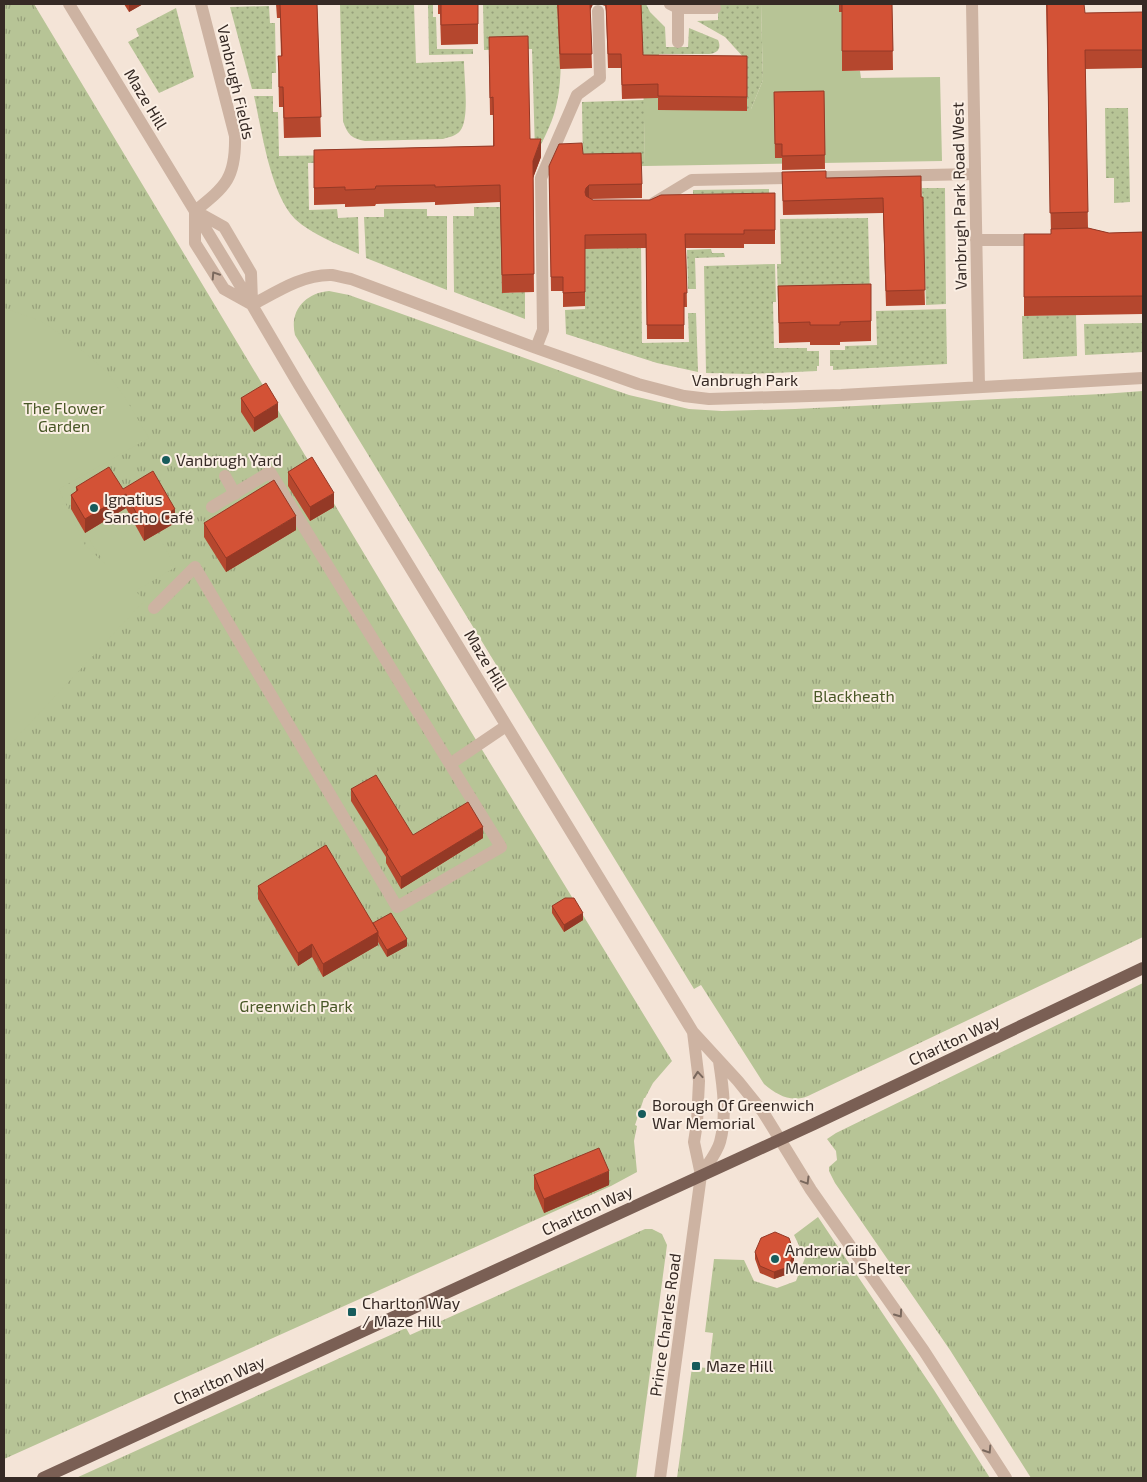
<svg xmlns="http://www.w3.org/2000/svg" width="1147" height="1482" font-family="'Exo 2',sans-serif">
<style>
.grass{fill:url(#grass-dots)}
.park{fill:url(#park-tufts)}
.garden{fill:#b7c496}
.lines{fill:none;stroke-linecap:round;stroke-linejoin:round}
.minor{stroke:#cdb3a2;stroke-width:12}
.major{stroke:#7a5f54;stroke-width:12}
.wall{fill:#b5472e}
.shaded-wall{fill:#943926}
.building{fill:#d35236;stroke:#943926}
.oneway{stroke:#7a685d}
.poi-dot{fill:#175c5c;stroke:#fbefe4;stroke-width:2}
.labels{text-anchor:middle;stroke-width:4;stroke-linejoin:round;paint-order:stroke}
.street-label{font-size:16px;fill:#362a25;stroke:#fbefe4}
.park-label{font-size:16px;fill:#485726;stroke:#fbefe4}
.poi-label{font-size:16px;fill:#362a25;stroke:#fbefe4;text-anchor:start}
</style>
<defs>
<pattern id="grass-dots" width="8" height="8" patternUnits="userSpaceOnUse" patternTransform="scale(1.25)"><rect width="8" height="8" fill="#b7c496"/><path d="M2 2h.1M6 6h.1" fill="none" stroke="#969f7a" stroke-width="1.8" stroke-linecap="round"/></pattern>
<pattern id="park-tufts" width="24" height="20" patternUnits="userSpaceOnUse" patternTransform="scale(1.25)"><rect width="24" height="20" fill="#b7c496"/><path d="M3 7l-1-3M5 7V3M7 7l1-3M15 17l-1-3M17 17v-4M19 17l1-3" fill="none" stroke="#969f7a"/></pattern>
</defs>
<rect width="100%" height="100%" fill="#f4e4d7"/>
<!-- grass -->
<path class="grass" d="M340 4H414L416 63 464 61C464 78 470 119 460 131 456 136 449 137 443 139L365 141C352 139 347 134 343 121Z
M428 4H433V17H436L437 49H473V54L429 55Z
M483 4H558C559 36 564 70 557 102 554 119 546 134 539 149L535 151 532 49 484 50Z
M640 4H646L650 12 665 27 666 47H688L689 28 718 40C722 49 717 53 709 54H659L658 72 643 73Z
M718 4H761L763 80 751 109H747L745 59 725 37 697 21 718 20Z
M269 6 270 23H275L276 73H272V89H252L230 7Z
M176 8 194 77 159 93 128 42 139 36 136 29Z
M254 96H273V112H278L279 156 349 155V162L308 163 309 210 337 209 338 218 358 217 359 254C339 245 311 234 295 219 270 193 262 131 254 96Z
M644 100 645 166 583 168 582 102Z
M1105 108H1128L1130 202 1114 203V178H1106Z
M922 188H945L946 304 926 305Z
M769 189V203L693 204V190Z
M474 207H501L502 293 525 292V319L454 292 453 216H474Z
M384 209H427V216H447V290L366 258 364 217H384Z
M868 218 870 300 778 302 777 264H781L780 219Z
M641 246 642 343 689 342 688 313H696L698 372 657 363 566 334 565 310 585 309 584 249 622 248Z
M711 249 712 253H724L725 257 695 258 696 289H688L687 250Z
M775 264 776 302H773L774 348H807V351H819V366H817V371L750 374 706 373 704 266Z
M946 309 947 364 833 370V366H830V350H845V346L877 345 876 311Z
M1076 315 1077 356 1023 359 1022 316Z
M1143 323V352L1085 355 1084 324Z"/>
<!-- park -->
<path class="park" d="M4 4H34L470 730 672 1061 653 1083 645 1098H644L635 1125 637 1126 634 1141 637 1172 611 1186 4 1459Z
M329 291 349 295 583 379 629 395 689 409 722 411 795 409 1102 394 1143 391V937L808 1096C791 1103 777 1095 764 1084L701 985 694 989 295 335C289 310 306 293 329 291Z
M1143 983V1478H1031L950 1350 835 1183 829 1171V1167L837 1160 836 1151 827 1139 836 1133Z
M818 1217 934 1390 990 1478H677L692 1367 709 1368 713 1333 705 1332 714 1259 744 1260 754 1281 777 1288 796 1281 805 1258 794 1235Z
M645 1229H652L662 1234 667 1245 636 1478H76L406 1328 410 1335Z"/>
<!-- garden -->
<path class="garden" d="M761 4H839L847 12 842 71H860L861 78 940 77 942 161 645 166 643 73 747 109H751L763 80Z
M4 308 41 321 72 342 106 371 124 396 149 438 59 489 85 545 106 565 85 533 138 501 176 567 135 591 145 600 4 751Z"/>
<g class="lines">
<!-- minor -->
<path class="minor" d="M69 4 252 305 299 385 693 1032 738 1081 763 1112 811 1190 924 1351 1006 1478
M670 4 678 8V42
M972 4 979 387
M678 8H715
M654 203 692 180 975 174
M195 211C226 186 236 178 235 136L201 4
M195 211V243L224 289 251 304
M197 212 224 227 251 273 252 302
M976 240H1039
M252 305C276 292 303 274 332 275 338 276 344 278 351 279L536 348 638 384 684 396 709 399 841 395 1143 378
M536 348 543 330 541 178 577 95 600 78 598 11
M225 476 235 494
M154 608 195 567 397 907 501 847 270 472 212 507
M450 764 506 726
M701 1175C707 1165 717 1153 720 1142 727 1116 723 1087 719 1061
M660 1478 701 1175 694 1142 697 1123 699 1081 693 1032"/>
<!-- major -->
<path class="major" d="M43 1478 814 1124 1143 968"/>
</g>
<!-- wall -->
<path class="wall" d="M124 4H143L129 12Z
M276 4H317L321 137 284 138 283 107H279L278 56H281L280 18H277Z
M438 4H478V44L441 45 440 14H438Z
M557 4H596H593L590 10 592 68 560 69Z
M600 4H641L643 55 747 56V111L658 110V98L622 99 621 68H608L606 11 605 6Z
M839 4H892L893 70 842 71V12H839Z
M1046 4 1085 13 1143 12V68L1085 69 1088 228 1109 233 1143 232V314L1024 316V234H1051Z
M489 54 530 139 541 157 533 178 534 292 502 293 500 202 435 205V202L376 204 375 206 345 207V204L314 205V150L493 146V115H490Z
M824 91 825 169 782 170V158H775L774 92Z
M583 154 642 184V198L590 199 593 200H650L775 193V244H744V248H686L687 307H684V339H647L646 248 585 249V306L563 307V291H551L549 166Z
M782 172 826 178 921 176 925 305 886 306 883 213 783 215Z
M778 286 871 321V341L840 342V345H810V342L779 343Z
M241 398 278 417 254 432 241 412Z
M288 472 334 507 310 521 288 486Z
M76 487 123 489 175 523 144 541 126 508 85 533 71 509V495L76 492Z
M204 523 296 530 226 572 204 537Z
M351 789 413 835 483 838 401 889 386 863V857L351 801Z
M258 886 373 923 407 946 387 957 378 942V945L323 977 312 957 298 966 258 899Z
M552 906 583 920 564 932 552 913Z
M534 1175 609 1185 544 1213 534 1189Z
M755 1252 794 1260 788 1274 774 1279 760 1273 755 1259Z"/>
<!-- shaded-wall -->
<path class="shaded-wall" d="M129 4H143L129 12Z
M590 4H596H593L590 11Z
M541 139V157L533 178V161Z
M589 185V199L586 202 585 192 586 188Z
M278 403V417L254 432V418Z
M334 493V507L310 521V507Z
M126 494V508L85 533V519Z
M175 509V523L144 541V527Z
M296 516V530L226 572V558Z
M483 827V838L401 889V877Z
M583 913V920L564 932V925Z
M378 932V945L323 977V964Z
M407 939V946L387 957V950Z
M312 944V957L298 966V953Z
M609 1171V1185L544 1213V1199Z
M794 1253V1260L788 1274 774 1279V1272Z"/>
<!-- building -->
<path class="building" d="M280 4H317L321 117 284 118 283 87H279V72L278 56H282Z
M441 4H478V24L441 25Z
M558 4H590L592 54H560Z
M606 4H641L643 55 747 56V97L658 96V84L622 85 621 54H608Z
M842 4H892L893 51H842Z
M1047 4H1084L1085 13 1143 12V50H1085L1088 212 1050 213Z
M528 36 530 139H541L533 161 534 274 502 275 500 185 435 187V185L376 186 375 189 345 190V187L314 188V150L494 146 493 97 490 98 489 37Z
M824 91 825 155 782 156V144H775L774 92Z
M582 143 583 154 641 153 642 184 589 185 586 188 585 192 586 196 593 200H650L661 195 775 193V230H744V234H685L687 293H684V325H647L646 234 585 235V292L563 293V277H551L549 166 559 144Z
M826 171V178L921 176V197H923L925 290 886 291 883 198 783 201 782 172Z
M1088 228 1109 233 1143 232V296L1024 297V234H1051V229Z
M871 284V321L840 322V325H810V322L779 323 778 286Z
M266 383 278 403 254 418 241 398Z
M312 457 334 493 310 507 288 472Z
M109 467 123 489 153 471 175 509 144 527 126 494 85 519 71 495 78 490 76 487Z
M274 480 296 516 226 558 204 523Z
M376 775 413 835 468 802 483 827 401 877 386 852 388 850 351 789Z
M326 845 378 932 323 964 312 944 298 953 258 886Z
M565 898H574L583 913 564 925 552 906Z
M391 913 407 939 387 950 378 935V932L373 923Z
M599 1148 609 1171 544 1199 534 1175Z
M775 1232 789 1238 794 1253 788 1267 774 1272 760 1266 755 1252 761 1238Z"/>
<!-- one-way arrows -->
<defs><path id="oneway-chevron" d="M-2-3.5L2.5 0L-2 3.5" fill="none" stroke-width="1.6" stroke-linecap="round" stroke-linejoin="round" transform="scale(1.25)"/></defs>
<g class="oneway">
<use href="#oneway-chevron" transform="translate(215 275) rotate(-123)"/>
<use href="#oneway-chevron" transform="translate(698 1075) rotate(-95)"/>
<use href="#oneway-chevron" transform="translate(806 1181) rotate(59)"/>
<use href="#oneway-chevron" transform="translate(899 1314) rotate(55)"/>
<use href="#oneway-chevron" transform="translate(988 1450) rotate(57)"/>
</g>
<!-- markers -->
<g class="poi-dot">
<circle cx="166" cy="460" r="5"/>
<circle cx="94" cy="508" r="5"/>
<circle cx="642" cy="1114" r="5"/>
<circle cx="775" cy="1259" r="5"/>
<rect x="347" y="1307" width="10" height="10" rx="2.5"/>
<rect x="691" y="1361" width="10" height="10" rx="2.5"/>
</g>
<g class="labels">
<!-- street labels -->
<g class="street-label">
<text transform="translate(236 82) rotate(77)" y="6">Vanbrugh Fields</text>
<text transform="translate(146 99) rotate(59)" y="6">Maze Hill</text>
<text transform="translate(959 196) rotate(-91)" y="6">Vanbrugh Park Road West</text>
<text x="745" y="386">Vanbrugh Park</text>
<text transform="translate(486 660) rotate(59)" y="6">Maze Hill</text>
<text transform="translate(954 1040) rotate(-25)" y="6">Charlton Way</text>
<text transform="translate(587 1210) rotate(-25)" y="6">Charlton Way</text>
<text transform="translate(665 1325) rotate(-82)" y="6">Prince Charles Road</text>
<text transform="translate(219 1380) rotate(-24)" y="6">Charlton Way</text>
</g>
<!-- park labels -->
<g class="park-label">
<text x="64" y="414">The Flower<tspan x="64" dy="18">Garden</tspan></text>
<text x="854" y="702">Blackheath</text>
<text x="296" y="1012">Greenwich Park</text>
</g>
<!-- poi labels -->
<g class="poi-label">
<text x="176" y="466">Vanbrugh Yard</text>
<text x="104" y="505">Ignatius<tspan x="104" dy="18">Sancho Café</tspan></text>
<text x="652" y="1111">Borough Of Greenwich<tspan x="652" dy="18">War Memorial</tspan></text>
<text x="785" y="1256">Andrew Gibb<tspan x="785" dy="18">Memorial Shelter</tspan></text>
<text x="362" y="1309">Charlton Way<tspan x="362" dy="18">/ Maze Hill</tspan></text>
<text x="706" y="1372">Maze Hill</text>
</g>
</g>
<!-- border -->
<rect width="1147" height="1482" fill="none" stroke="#362a25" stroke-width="10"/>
</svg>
